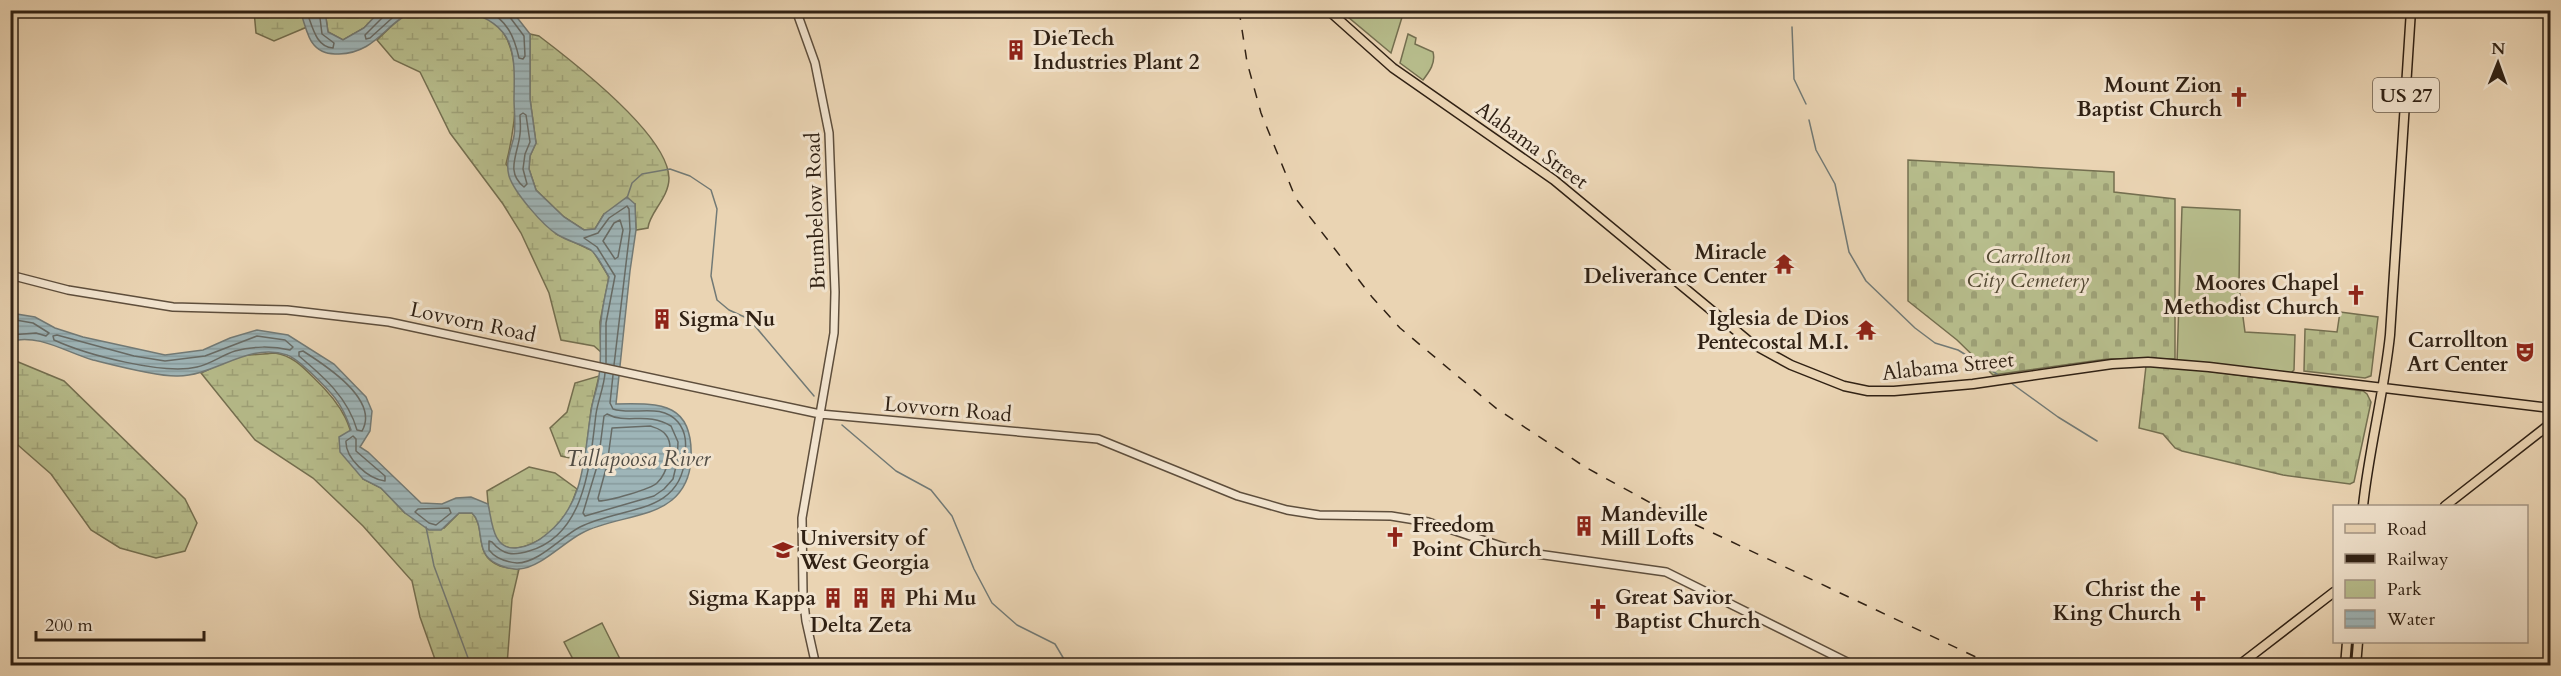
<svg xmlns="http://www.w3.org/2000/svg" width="2561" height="676" font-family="Cardo,serif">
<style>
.wetland{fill:url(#wetland-marsh);stroke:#746f50;stroke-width:1.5}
.cemetery{fill:url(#cemetery-stones);stroke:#746f50;stroke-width:1.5}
.park{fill:#b7bd8c;stroke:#746f50;stroke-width:1.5}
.water{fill:url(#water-rules);stroke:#727a76;stroke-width:1.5}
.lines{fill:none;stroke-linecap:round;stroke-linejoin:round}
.shore{stroke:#676b66;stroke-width:1.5}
.stream{stroke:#727a76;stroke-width:1.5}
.minor-casing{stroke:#5e4e3c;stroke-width:10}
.major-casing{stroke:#302114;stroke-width:11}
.minor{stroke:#f1e3ce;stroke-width:7}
.major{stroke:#ead4b3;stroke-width:8}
.rail{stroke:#302114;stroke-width:1.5;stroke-dasharray:10 10;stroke-linecap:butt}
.labels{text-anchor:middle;stroke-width:6;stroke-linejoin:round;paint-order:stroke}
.shield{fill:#f1e3ce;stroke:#6a5b4c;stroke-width:1.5}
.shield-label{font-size:20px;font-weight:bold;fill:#302114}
.poi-label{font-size:21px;font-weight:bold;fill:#302114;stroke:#f1e3ce;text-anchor:start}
.street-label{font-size:21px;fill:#302114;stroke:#f1e3ce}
.park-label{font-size:21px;font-style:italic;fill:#524832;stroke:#f1e3ce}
.water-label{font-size:22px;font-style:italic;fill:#514d45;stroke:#f1e3ce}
</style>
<defs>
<pattern id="wetland-marsh" width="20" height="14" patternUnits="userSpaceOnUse" patternTransform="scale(1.5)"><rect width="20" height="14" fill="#b7bd8c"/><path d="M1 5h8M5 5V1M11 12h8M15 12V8" fill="none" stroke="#9ea278"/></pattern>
<pattern id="cemetery-stones" width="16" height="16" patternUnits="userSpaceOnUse" patternTransform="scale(1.5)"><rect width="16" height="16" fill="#b7bd8c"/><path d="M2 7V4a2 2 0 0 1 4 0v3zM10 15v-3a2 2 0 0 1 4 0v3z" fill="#9ea278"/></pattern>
<pattern id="water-rules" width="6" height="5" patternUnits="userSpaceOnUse" patternTransform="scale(1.5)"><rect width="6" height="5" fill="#9eb5b8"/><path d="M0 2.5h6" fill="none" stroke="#889b9d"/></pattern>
</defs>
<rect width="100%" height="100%" fill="#ead4b3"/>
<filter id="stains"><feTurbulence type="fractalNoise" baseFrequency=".00333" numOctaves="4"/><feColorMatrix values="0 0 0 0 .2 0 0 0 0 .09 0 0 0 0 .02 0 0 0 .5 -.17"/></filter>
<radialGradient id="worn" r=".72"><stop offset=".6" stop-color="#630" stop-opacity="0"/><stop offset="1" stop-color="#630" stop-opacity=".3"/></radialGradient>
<!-- wetland -->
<path class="wetland" d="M254 11H300L307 27 274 41 256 33Z
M325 11H380L364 28 343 40 328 32Z
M414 11C439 11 469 6 491 20 528 43 515 129 506 164L556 234 593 251 609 277 600 322 601 352 594 346 561 340 549 293 521 233 503 204 450 133 420 72 394 60 377 40 400 18Z
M530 34 539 36C572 61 668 135 669 178 669 198 649 213 648 228L636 230 635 204 604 214 595 229 584 230 564 217 536 190 529 169 530 156 536 143 530 99Z
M275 353C292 356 301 365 313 377 351 413 351 430 363 479L381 488 405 513 444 528 459 513H472C487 528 472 555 500 566 506 568 513 568 519 569L512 599 507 665H437L420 617 412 581 363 526 313 478 255 440 201 373 237 356Z
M11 359 64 381 185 499 197 523 185 551 156 558 120 548 91 530 51 474 11 439Z
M599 376 591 410 585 461 561 456 550 428 567 412 575 383Z
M529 467 555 473 577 489C572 503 568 515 558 525 543 541 504 564 493 532 489 520 488 504 487 491Z"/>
<!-- cemetery -->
<path class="cemetery" d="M1908 160 2114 172V192L2175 199V359H2107L1993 375 1957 340 1908 301Z
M2340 312 2378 317 2371 376 2365 378 2304 371 2305 329 2337 332Z
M2146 366 2175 367 2363 391 2367 394 2371 402 2354 482 2350 484 2283 475 2182 451 2175 448 2163 434 2139 428Z"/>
<!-- park -->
<path class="park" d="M1351 11H1390L1403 14 1391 53 1348 17Z
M1408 34 1416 38 1415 44 1433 52C1436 63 1429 72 1423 80L1400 63Z
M2182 207 2240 210 2239 287 2245 332 2295 335 2294 370 2290 374 2177 363Z
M602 623 623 665H576L564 642Z"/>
<!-- water -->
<path class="water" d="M300 11H325L328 32 343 40 364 28 380 11H414C385 23 376 53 339 54 329 54 321 53 314 45 307 38 304 20 300 11Z
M466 11H512L530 34V99L536 143 530 156 529 169 536 190 564 217 584 230 595 229 604 214 627 197 635 204 636 230 630 271 616 404C662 403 694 403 691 460 690 475 684 490 672 500 649 519 609 518 582 533 564 542 540 568 519 569 513 570 502 567 497 564 473 553 486 526 472 513H459L441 530H429L405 513 381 488 363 479 340 452 339 437 351 430C347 418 342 407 335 398 327 388 299 359 287 355 248 342 215 376 178 376 158 377 113 365 93 360 65 352 40 334 11 341L10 313 35 317 55 328 83 337 165 355 203 350 230 338 257 330 288 335 334 364 366 397 372 411 370 431 360 447 368 452 421 503 442 504 456 498 471 497 488 504C492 520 492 550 516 548 529 547 539 541 548 533 585 503 584 455 591 412 592 400 598 388 599 376 602 358 599 340 601 322 602 307 606 292 609 277 604 269 598 256 591 250 581 244 568 241 558 235 543 226 514 192 509 176 505 161 511 150 514 136 516 124 514 111 514 99 515 53 516 25 466 11Z"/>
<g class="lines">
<!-- shore -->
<path class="shore" d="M306 10C312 24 315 47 333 48L334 43 322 34 319 10
M384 10 383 17 365 35 366 39 370 38 401 10
M486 10C507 20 514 36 519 58L523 59 525 56 524 36 509 16 508 10
M523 113 526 115 530 142 525 154 523 169 527 184 524 187C505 172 518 154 520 134 521 128 520 121 520 115Z
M620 220 623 230 618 257 615 259 603 241 614 223Z
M10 319 33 323 49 333 46 336 36 333 10 335
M57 335 134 356 165 361 205 356 257 336 285 340 293 347 290 350C273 346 252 346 235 351 222 355 211 364 197 367 163 375 87 355 54 340L53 336Z
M303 351C325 365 380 400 362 431L357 430C348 398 324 377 299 356V352Z
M606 363V323L615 276 597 247 584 238 598 233 609 218 627 206 629 209 630 230 614 365
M605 373C604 387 598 400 596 414 590 462 586 535 529 551 513 556 503 555 492 542L489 541V550C496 559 506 562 517 563 539 563 562 536 580 527 620 506 681 516 685 457 686 445 687 433 678 422 660 402 634 416 613 409L610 403 613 375
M607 414C627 425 647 411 671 426L678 442 677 462 673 479 664 489 654 496 585 516 583 513 598 463 604 416Z
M650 426C656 428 662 429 666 435 675 446 667 474 657 483 651 489 609 501 599 501L598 498 607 465 612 428Z
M353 436 356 439V451L385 476V481C368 479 345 458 346 441Z
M449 508 451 513 436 525 429 523 415 512 418 509Z"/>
<!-- stream -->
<path class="stream" d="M1793 12V10
M1792 27 1794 79 1806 104
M1809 120 1816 150 1835 184 1849 252 1866 281 1915 328 1935 343 1958 350 1997 374
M627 198 632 183 642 174 670 169 690 176 711 190 717 209 711 276 717 300 729 310 749 319 814 396
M2011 383 2058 417 2097 441
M842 425 896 471 931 490 952 516 974 569 992 603 1017 625 1055 644 1068 666
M426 527 434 566 471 666"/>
<!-- minor casing -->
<g class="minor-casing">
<path id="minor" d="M796 10 815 63 829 133 835 292 834 333 802 518 803 594 806 621 816 666
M10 275 68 290 173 307 287 310 389 322 820 414 1098 439 1238 496 1287 510 1319 515 1391 516 1428 522 1516 551 1666 572 1855 666"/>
</g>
<!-- major casing -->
<g class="major-casing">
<path id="major" d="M1328 10 1393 68 1554 180 1751 343 1791 365 1844 386 1868 391H1894L1973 384 2112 364 2148 362 2209 367 2550 408
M2363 506C2369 449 2384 393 2390 335L2411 10
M2445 506 2550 424
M2238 666 2334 592
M2345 666 2347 642
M2356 666 2358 642"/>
</g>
<!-- minor -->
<use href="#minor" class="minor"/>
<!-- major -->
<use href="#major" class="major"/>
<!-- rail -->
<path class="rail" d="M1239 10 1247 62 1261 113 1296 199 1372 297 1400 328 1497 409 1585 467 1660 508 1995 666"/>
</g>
<!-- icons -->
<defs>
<g id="building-bare" transform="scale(1.62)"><path d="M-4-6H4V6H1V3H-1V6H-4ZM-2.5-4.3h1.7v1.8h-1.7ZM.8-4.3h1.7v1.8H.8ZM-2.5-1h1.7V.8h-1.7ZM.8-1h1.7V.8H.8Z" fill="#8f2418" stroke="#f1e3ce" stroke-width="2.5" paint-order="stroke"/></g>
<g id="church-bare" transform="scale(1.62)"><path d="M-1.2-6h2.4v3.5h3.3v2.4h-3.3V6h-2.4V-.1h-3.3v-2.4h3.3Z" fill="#8f2418" stroke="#f1e3ce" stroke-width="2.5" paint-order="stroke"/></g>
<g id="temple-bare" transform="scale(1.62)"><path d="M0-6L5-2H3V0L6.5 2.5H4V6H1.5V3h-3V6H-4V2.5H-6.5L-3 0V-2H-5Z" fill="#8f2418" stroke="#f1e3ce" stroke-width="2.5" paint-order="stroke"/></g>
<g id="theatre-bare" transform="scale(1.62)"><path d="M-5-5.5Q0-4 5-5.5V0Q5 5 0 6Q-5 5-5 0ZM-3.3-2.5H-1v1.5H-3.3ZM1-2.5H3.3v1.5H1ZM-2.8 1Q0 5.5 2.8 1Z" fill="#8f2418" stroke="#f1e3ce" stroke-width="2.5" paint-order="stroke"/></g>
<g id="university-bare" transform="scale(1.62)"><path d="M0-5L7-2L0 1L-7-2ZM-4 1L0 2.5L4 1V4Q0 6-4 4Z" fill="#8f2418" stroke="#f1e3ce" stroke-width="2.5" paint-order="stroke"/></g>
</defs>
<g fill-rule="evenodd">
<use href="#building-bare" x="1016" y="50"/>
<use href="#church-bare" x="2239" y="97"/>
<use href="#temple-bare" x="1784" y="264"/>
<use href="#church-bare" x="2356" y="295"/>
<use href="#building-bare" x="662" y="319"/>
<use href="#temple-bare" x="1866" y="330"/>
<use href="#theatre-bare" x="2525" y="352"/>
<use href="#building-bare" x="1584" y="526"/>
<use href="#church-bare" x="1395" y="537"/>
<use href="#university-bare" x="783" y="550"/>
<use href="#building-bare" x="833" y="598"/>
<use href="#building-bare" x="861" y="598"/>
<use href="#building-bare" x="888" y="598"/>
<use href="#church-bare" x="2198" y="601"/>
<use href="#church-bare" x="1598" y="609"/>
</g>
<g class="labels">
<!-- shield labels -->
<rect class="shield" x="2373" y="78" width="66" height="34" rx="4.5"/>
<g class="shield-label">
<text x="2406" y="102">US 27</text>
</g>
<!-- poi labels -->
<g class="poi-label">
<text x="1033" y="45">DieTech<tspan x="1033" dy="24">Industries Plant 2</tspan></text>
<text x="2222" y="92" text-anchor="end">Mount Zion<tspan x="2222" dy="24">Baptist Church</tspan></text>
<text x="1767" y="259" text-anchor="end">Miracle<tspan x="1767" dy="24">Deliverance Center</tspan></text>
<text x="2339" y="290" text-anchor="end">Moores Chapel<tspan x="2339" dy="24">Methodist Church</tspan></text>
<text x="1849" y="325" text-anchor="end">Iglesia de Dios<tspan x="1849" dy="24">Pentecostal M.I.</tspan></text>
<text x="679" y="326">Sigma Nu</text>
<text x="2508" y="347" text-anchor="end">Carrollton<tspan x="2508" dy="24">Art Center</tspan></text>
<text x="1601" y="521">Mandeville<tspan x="1601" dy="24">Mill Lofts</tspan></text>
<text x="1412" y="532">Freedom<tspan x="1412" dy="24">Point Church</tspan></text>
<text x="800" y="545">University of<tspan x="800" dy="24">West Georgia</tspan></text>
<text x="2181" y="596" text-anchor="end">Christ the<tspan x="2181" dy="24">King Church</tspan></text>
<text x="1615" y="604">Great Savior<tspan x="1615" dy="24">Baptist Church</tspan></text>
<text x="816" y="605" text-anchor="end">Sigma Kappa</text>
<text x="905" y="605">Phi Mu</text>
<text x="861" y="632" text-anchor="middle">Delta Zeta</text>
</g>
<!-- street labels -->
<g class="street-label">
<text transform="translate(1532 145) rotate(36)" y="7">Alabama Street</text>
<text transform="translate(815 211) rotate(-92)" y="7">Brumbelow Road</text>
<text transform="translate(473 322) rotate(12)" y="7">Lovvorn Road</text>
<text transform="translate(1948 366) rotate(-6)" y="7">Alabama Street</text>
<text transform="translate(948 409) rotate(5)" y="7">Lovvorn Road</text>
</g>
<!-- park labels -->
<g class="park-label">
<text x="2028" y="263">Carrollton<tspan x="2028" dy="24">City Cemetery</tspan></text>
</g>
<!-- water labels -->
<g class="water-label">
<text x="638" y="466">Tallapoosa River</text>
</g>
</g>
<!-- margin -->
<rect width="2561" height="676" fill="none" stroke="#ead4b3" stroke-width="36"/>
<rect x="12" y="12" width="2537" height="652" fill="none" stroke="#302114" stroke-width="3"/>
<rect x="18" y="18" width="2525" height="640" fill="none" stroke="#302114" stroke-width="1.5"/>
<!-- legend -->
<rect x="2333" y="505" width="195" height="138" fill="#f1e3ce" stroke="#a49584" stroke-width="1.5"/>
<rect x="2345" y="524" width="30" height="9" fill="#ead4b3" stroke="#a49584" stroke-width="1.5"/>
<text x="2387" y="535" font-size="18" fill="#302114">Road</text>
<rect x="2345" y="554" width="30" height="9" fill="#302114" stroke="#a49584" stroke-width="1.5"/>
<text x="2387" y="565" font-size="18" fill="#302114">Railway</text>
<rect x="2345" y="580" width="30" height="18" fill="#b7bd8c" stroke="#a49584" stroke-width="1.5"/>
<text x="2387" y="595" font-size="18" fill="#302114">Park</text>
<rect x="2345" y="610" width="30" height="18" fill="url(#water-rules)" stroke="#a49584" stroke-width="1.5"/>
<text x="2387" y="625" font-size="18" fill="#302114">Water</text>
<!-- north arrow -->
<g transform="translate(2498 63) rotate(1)" stroke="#f1e3ce" stroke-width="4.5" paint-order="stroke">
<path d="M0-4.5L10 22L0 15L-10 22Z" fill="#302114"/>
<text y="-9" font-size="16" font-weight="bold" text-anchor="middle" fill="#302114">N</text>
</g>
<!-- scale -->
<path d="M36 631v9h168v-9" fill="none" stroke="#302114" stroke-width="3"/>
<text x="45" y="631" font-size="18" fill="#302114" stroke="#f1e3ce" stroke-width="4.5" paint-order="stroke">200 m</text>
<rect width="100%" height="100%" filter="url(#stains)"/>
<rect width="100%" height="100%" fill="url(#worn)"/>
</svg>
